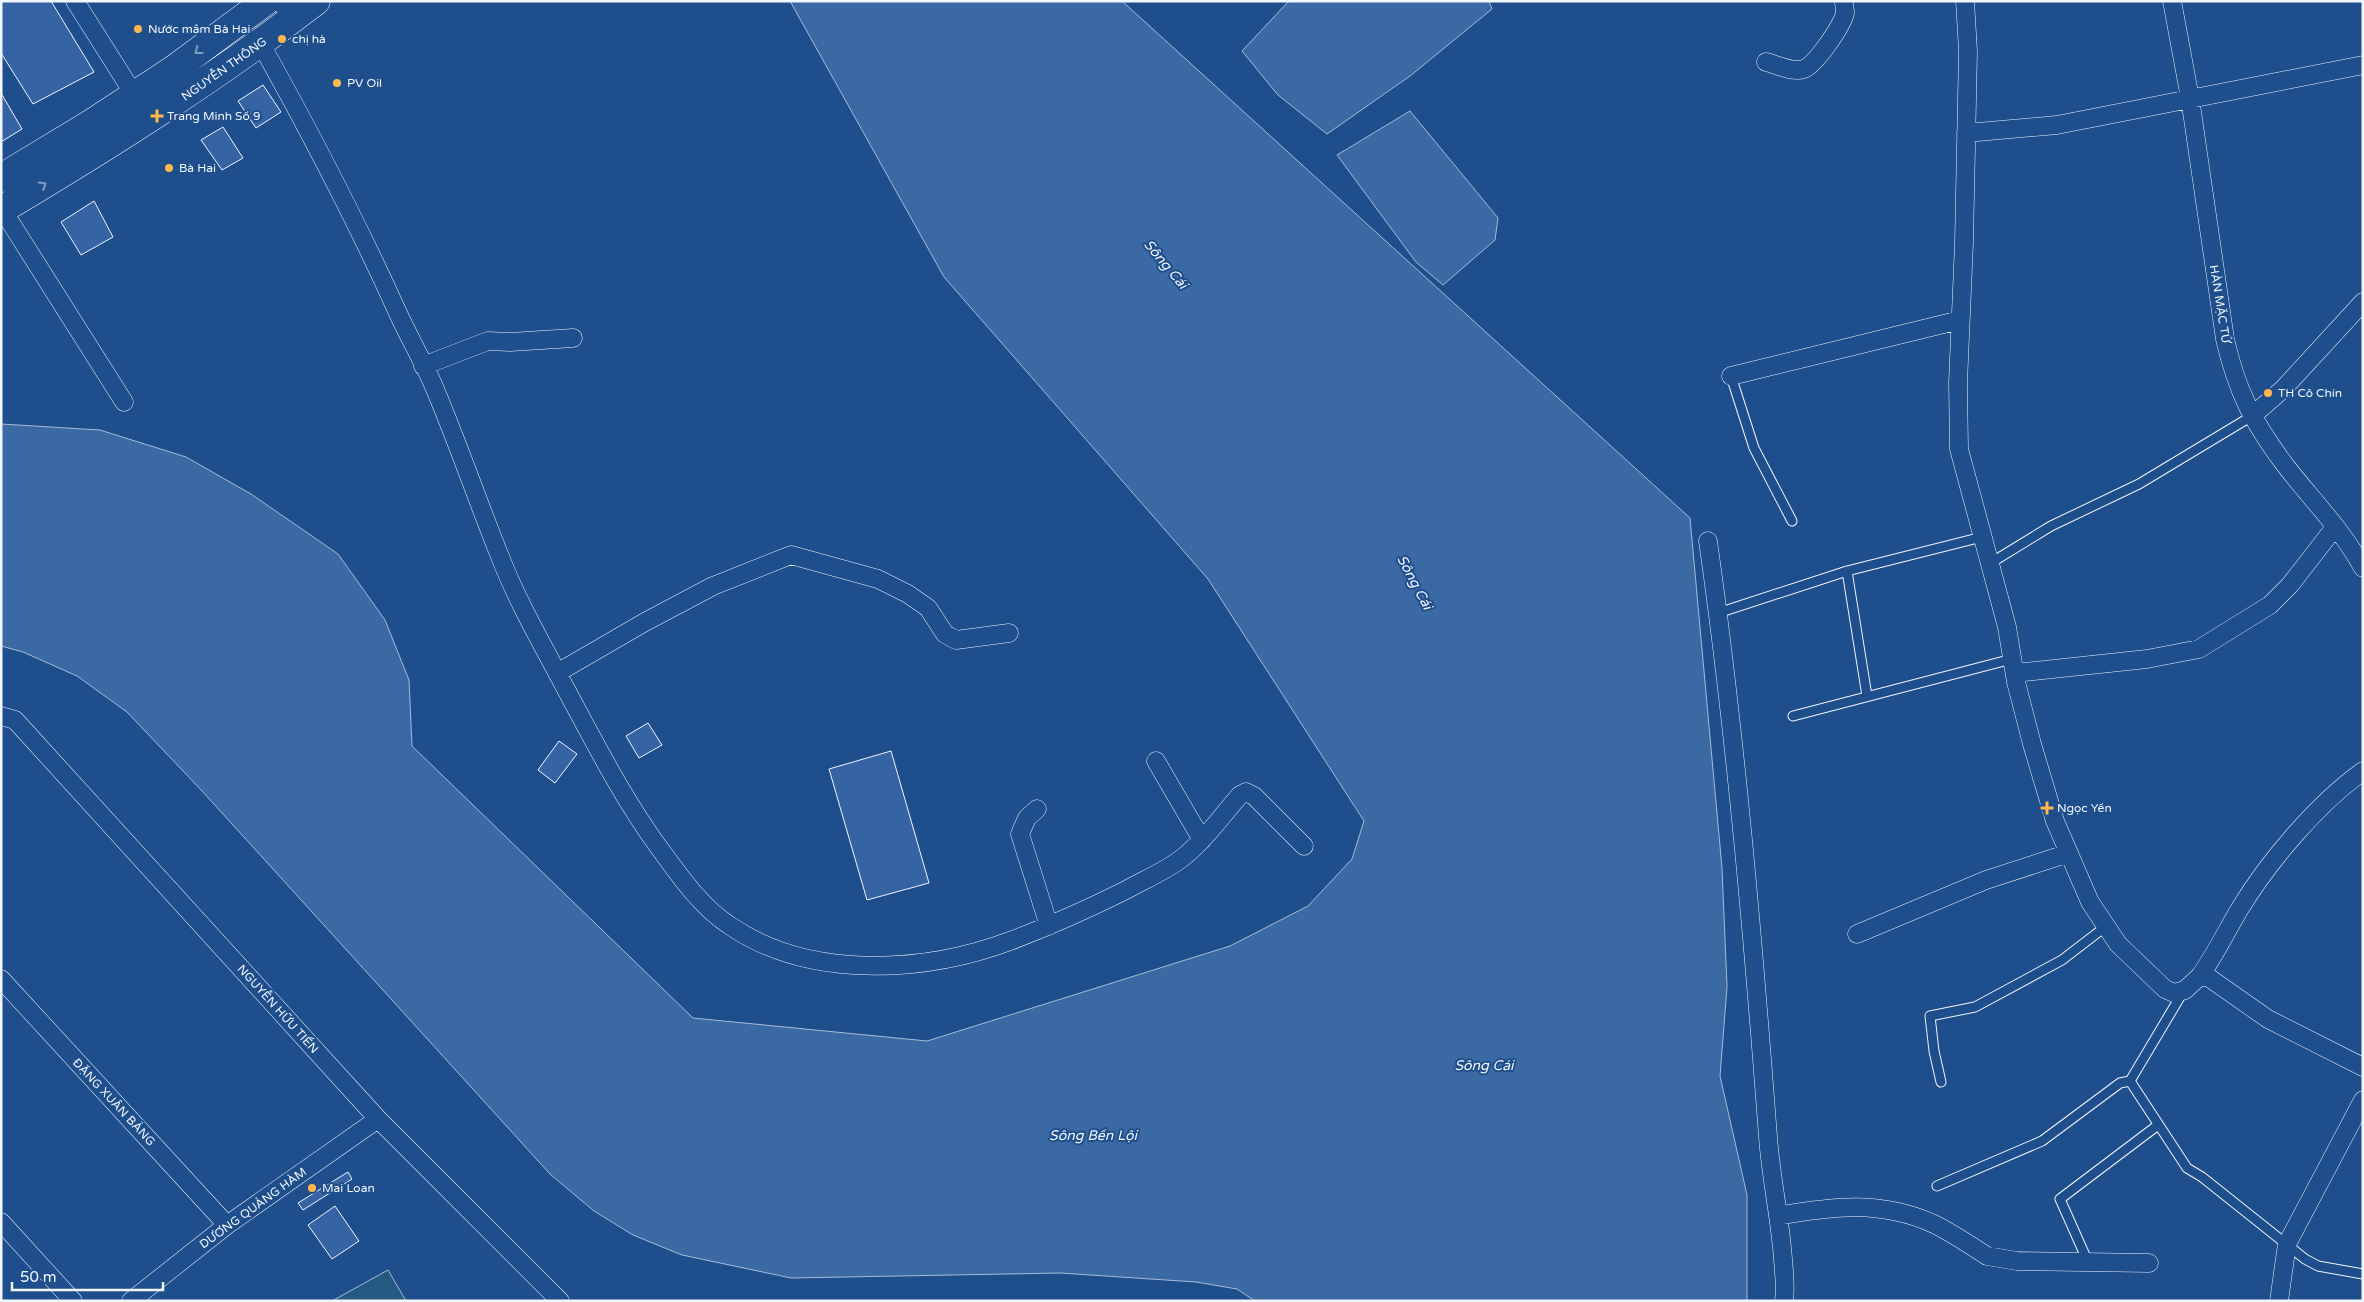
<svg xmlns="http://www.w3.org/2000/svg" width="2364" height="1302" font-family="'Varela Round',sans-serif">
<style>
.green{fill:#245a82;stroke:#a8bbd7}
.water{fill:#3b69a3;stroke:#a8bbd7}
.building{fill:#3563a3;stroke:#f2f6ff}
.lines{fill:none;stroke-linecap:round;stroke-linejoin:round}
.lane-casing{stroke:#f2f6ff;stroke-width:11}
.street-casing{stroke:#f2f6ff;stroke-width:19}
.primary-casing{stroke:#f2f6ff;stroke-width:29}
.lane{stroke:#1f4e8c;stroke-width:9}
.street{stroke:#1f4e8c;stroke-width:18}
.primary{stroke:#1f4e8c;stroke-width:28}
.oneway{stroke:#7e9ac0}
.poi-dot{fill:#ffb74d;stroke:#1f4e8c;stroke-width:2}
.labels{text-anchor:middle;stroke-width:4;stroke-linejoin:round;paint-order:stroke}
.poi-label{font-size:12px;fill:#f2f6ff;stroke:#1f4e8c;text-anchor:start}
.street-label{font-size:12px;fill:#f2f6ff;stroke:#1f4e8c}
.water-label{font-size:14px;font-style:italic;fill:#f2f6ff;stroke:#1f4e8c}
</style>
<rect width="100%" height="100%" fill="#1f4e8c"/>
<!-- green -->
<path class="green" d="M388 1270 406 1301H332Z"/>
<!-- water -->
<path class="water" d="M790 1H1122L1690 518 1722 868 1727 987 1720 1076 1747 1195V1301H1255L1237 1289 1196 1282 1060 1273 791 1278 682 1255 633 1235 594 1211 550 1174 203 792 127 712 77 676 23 652 1 646V424L100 430 186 457 251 494 338 554 385 620 409 680 412 746 693 1018 927 1041 1230 946 1308 906 1352 859 1364 821 1208 579 944 277Z
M1289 1H1489L1492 9 1410 76 1327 134 1278 95 1242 51Z
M1410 111 1498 218 1495 240 1443 285 1416 262 1337 155Z"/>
<!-- building -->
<path class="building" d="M1 1H51L94 72 33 104 1 53Z
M263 85 281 112 256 128 238 101Z
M1 93 22 129 1 142Z
M223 127 243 158 222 170 201 140Z
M94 201 113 237 81 255 61 222Z
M648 723 662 745 639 758 626 736Z
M559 741 577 754 555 783 538 770Z
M891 751 929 883 867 900 829 769Z
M348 1172 352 1179 303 1210 298 1203Z
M335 1206 359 1241 332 1259 308 1225Z"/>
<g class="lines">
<!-- lane casing -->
<g class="lane-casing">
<path id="lane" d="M1731 376 1754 448 1792 521
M1989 564 2051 526 2139 484 2252 416
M1847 571 1867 696
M1718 613 1847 571 1982 537
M1793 716 2012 659
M2130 1081 2183 992
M1941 1082 1934 1051 1930 1016 1975 1007 2062 960 2105 927
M1937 1186 2042 1141 2120 1083 2130 1081 2187 1168 2202 1177 2305 1259 2318 1266 2363 1274
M2088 1262 2060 1199 2158 1125"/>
</g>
<!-- street casing -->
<g class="street-casing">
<path id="street" d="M75 1 135 96
M280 1 293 19
M1965 1 1968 51 1964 243 1958 383 1959 449 2007 627 2016 682 2032 744 2055 821 2090 902 2118 944 2165 989 2174 993 2185 990 2200 976 2208 977 2268 1019 2363 1067
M2172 1 2190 98 2225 339C2237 392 2253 422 2285 465 2311 499 2342 529 2363 568
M261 44C310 132 356 220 397 311 408 335 421 358 432 382 457 440 477 500 501 559 519 605 545 649 568 693 597 747 624 800 660 849 680 876 701 907 729 925 808 980 924 973 1010 941 1050 926 1088 909 1126 890 1144 880 1165 871 1181 859 1204 841 1221 817 1240 795L1246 792 1254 796 1304 846
M1766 62C1778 65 1792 73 1804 69 1816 64 1842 26 1845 13 1845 9 1844 5 1844 1
M1966 133 2057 125 2363 65
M2 209 124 402
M423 366 488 341 510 342 573 338
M1731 376 1960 320
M2252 416 2283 389 2363 302
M1708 541C1736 739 1753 938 1768 1137 1771 1178 1780 1218 1783 1259 1784 1273 1786 1287 1784 1301
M557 673 645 622 713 586 791 555 878 579 908 594 928 608 945 634 956 640 1009 633
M2015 673 2147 659 2199 649 2270 605 2290 585 2335 527
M1 716 15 720 378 1119 560 1301
M1156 761 1202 840
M1037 809 1027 818 1020 834 1049 926
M1857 934 1986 880 2069 853
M2200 976C2215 955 2226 932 2239 910 2268 862 2317 804 2363 771
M1 979 227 1225
M1778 1216C1833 1206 1881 1200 1934 1224 1952 1233 1970 1245 1987 1256L2017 1261 2149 1263
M1 1222 73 1301
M131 1301 227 1225 378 1119
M2279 1301 2287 1244 2363 1100"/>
</g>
<!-- primary casing -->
<g class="primary-casing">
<path id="primary" d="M1 178 92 123 173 70 266 1
M1 210C110 145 216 78 316 1"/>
</g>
<!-- lane -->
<use href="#lane" class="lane"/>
<!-- street -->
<use href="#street" class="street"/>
<!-- primary -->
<use href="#primary" class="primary"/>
</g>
<!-- one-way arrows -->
<defs><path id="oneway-chevron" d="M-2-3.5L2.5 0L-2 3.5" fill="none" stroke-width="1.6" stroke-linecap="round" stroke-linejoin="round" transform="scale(1.25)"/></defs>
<g class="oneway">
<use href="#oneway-chevron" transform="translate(198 51) rotate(143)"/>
<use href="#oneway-chevron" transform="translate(43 185) rotate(-31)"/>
</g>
<!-- markers -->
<g class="poi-dot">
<circle cx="138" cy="29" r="5"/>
<circle cx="282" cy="39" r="5"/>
<circle cx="337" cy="83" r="5"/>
<path d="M154.5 108.5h5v5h5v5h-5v5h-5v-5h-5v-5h5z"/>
<circle cx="169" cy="168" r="5"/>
<circle cx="2268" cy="393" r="5"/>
<path d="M2044.5 800.5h5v5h5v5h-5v5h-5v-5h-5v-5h5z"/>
<circle cx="312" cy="1188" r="5"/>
</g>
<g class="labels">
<!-- poi labels -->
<g class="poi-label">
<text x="148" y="33">Nước mắm Bà Hai</text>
<text x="292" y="43">chị hà</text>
<text x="347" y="87">PV Oil</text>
<text x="167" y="120">Trang Minh Số 9</text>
<text x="179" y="172">Bà Hai</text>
<text x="2278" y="397">TH Cô Chín</text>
<text x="2057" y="812">Ngọc Yến</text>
<text x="322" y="1192">Mai Loan</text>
</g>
<!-- street labels -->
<g class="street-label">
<text transform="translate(224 69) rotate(-35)" y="4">NGUYỄN THÔNG</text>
<text transform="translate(2220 304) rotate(81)" y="4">HÀN MẶC TỬ</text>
<text transform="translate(278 1009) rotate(48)" y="4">NGUYỄN HỮU TIẾN</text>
<text transform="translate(114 1102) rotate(47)" y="4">ĐẶNG XUÂN BẢNG</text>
<text transform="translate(253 1208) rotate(-36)" y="4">DƯƠNG QUẢNG HÀM</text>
</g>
<!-- water labels -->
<g class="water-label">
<text transform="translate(1166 264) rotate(50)" y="5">Sông Cái</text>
<text transform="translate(1415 582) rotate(62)" y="5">Sông Cái</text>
<text x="1484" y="1070">Sông Cái</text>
<text x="1093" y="1140">Sông Bến Lội</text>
</g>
</g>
<!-- border -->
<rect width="2364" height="1302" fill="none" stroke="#f2f6ff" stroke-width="5"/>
<!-- scale -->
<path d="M12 1282v8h151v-8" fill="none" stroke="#f2f6ff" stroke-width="2.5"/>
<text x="20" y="1282" font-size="15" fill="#f2f6ff" stroke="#1f4e8c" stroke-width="4" paint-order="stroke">50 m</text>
</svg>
